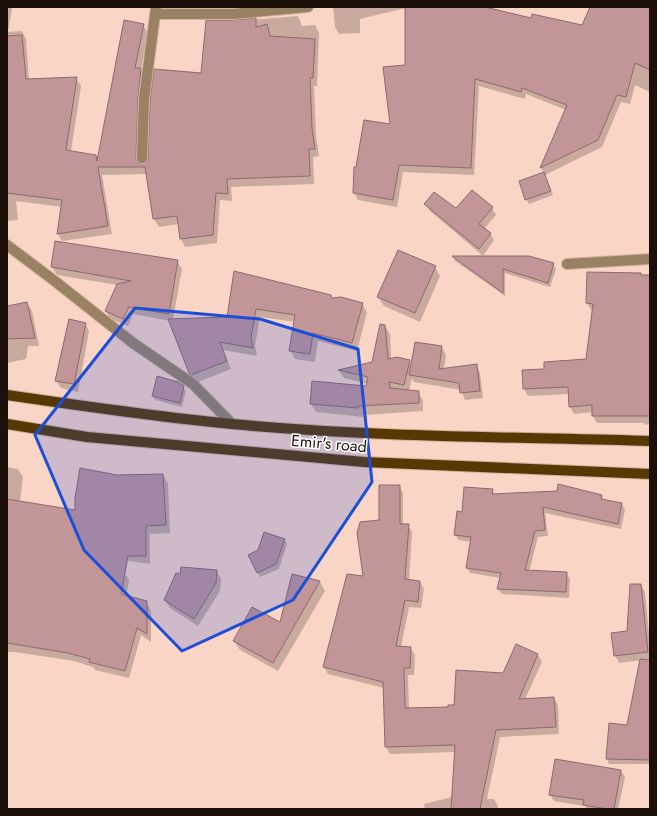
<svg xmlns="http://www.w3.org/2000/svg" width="657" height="816" font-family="Jost,sans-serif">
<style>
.shadow{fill:#0003}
.building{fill:#c29599;stroke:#8c696c}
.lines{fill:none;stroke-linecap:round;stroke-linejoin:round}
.minor-casing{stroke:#d2b2a4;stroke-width:12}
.major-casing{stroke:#d2b2a4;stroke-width:12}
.minor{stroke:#998264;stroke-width:10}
.major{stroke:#583801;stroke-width:10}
.marked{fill:#1d4ed8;fill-opacity:0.2;stroke:#1d4ed8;stroke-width:3;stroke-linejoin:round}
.labels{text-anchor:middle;stroke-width:3;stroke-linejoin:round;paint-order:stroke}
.street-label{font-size:16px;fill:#1d100b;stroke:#fff}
</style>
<rect width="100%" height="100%" fill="#fad5c6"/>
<!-- shadow -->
<path class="shadow" d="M7 7 12 8 8 32 22 31 26 39 29 80 76 78 81 86 71 151 95 156 98 160 143 25 148 33 141 69 145 77 142 107 140 165 148 162 234 21 298 16 302 26 315 25 319 33 317 86H314L316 137 319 156 313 157 314 184 231 187 232 201 220 200 217 243 185 247 181 239 179 224 159 227 154 219 148 174 102 175 112 234 62 241 58 234 62 207 16 201 18 220 7 221Z
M201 7H296L206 15Z
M333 7H485L532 20 583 27 591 7H650V92L635 85 630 104 621 102 602 147 545 175 553 195 529 204 526 199 544 173 541 168 566 110 526 94 525 99 479 86 474 175 403 172 397 207 358 200 354 192 392 125 406 66V8L360 19V33L339 34 335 27Z
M426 204 457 209 492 208 496 215 484 229 490 233 494 240 483 256 430 211Z
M453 257H529L553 264 556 269 550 287 505 273V296L455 261Z
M177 261 182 269 173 319 228 318 235 272 332 299 362 304 367 312 357 351 318 341 315 362 295 359 290 350 295 322 260 317 255 346 257 356 223 350 231 369 196 383 190 373 170 321 133 314 128 326 110 319 106 311 117 285 57 275 52 267Z
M435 267 440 276 420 322 384 306 378 297Z
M588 273 650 276V424L646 425 644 423H597L593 416V412L574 414 570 407 569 394 528 396 524 389 523 371 546 370 587 360 593 310H591L587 303Z
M7 299 8 307 27 303 32 311 39 346H28L26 359 7 363Z
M85 324 89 331 78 392 61 388 56 381Z
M385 326 390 334 391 359 409 361 412 365 442 347 446 355 444 369 476 365 480 373 483 398 465 400 461 390 414 382 412 378 409 391 418 392 423 401V411L363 415V417L316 412 311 404 367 387 368 384 344 378 339 371 372 363Z
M183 387 186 391 182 407 155 400 153 396Z
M7 467 18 469 23 477 20 502 76 511 117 476 163 475 168 483 170 533 150 534V564L7 543Z
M399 486 403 493V525H408L412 532 409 581 420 582 424 589 421 608 409 607 401 647 410 648 415 655 414 675H408L409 709 449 708 455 706 504 674 538 655 542 662 525 699 554 698 558 705 559 734 500 737 487 799H494L498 806V809H425L424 804 452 797 456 752 390 754 386 747 384 688 328 674 324 667 364 577 380 521Z
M492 490 495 495H601L604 500 622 504 625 510 621 529 545 513 548 536 538 537 529 572 566 573 570 579 569 598 502 594 498 589 501 578 470 573 467 567 471 542 459 540 455 535 463 513Z
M284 539 287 544 279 569 260 577 249 555Z
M217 571 221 579 220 591 198 626 170 608 165 600Z
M124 572 129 580 126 597 146 602 151 611V642L141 635 129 678 95 670 93 667 74 661 15 652H7V573Z
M320 582 325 591 278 671 240 650 234 641 280 624Z
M641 585 645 592 650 643V659L619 663 615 655 628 632Z
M650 707V764H609L607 759 610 724 628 726Z
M621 771 625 777 618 809H587L585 806 554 801 550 795Z"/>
<!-- building -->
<path class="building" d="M405 7H485L531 18 532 14 582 25 590 7H650V70L635 63 626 97 617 95 598 140 540 168 567 105 522 88 521 92 475 79 471 168 399 165 393 200 353 193 354 167H356L364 120 390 124 383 67 405 65Z
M256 18V27L267 24 270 36 315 39 313 78H310L312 128 315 149H309L310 176 227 179 228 194 216 193 213 235 180 239 177 216 153 219 145 167H98L108 226 57 234 62 200 7 193V36L22 35 26 79 77 77 66 150 96 155 97 161 124 20 144 24 135 68H141L138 99 136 158 138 163 142 164 147 162 148 158 150 100 154 69 201 73 206 20H233Z
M544 172 551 191 525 200 519 181Z
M472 190 493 207 479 224 491 233 479 249 424 204 434 192 456 208Z
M55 241 178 260 169 314 129 307 123 319 105 311 117 284 131 281 51 267Z
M398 250 436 266 415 313 377 297Z
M452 256H529L554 263 548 283 503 269V293Z
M234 271 331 295 332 298 341 297 363 303 352 343 313 333 310 354 289 351 295 315 256 309 251 337 253 348 220 342 227 361 191 375 189 373 168 319 227 317Z
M587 272 641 273V275H650V416H592V405L569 407 568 387 523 389 522 370 544 369V362L586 359 593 304 586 303Z
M27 302 35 338 7 339V306Z
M69 319 86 323 74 384 55 381Z
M380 324 385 325 388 359 397 357 410 360 404 385 389 382 390 388 419 391V403L358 406V408L310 404 312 381 366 386 368 377 338 370 372 362Z
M415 342 442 346 439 369 477 364 480 391 460 393 459 383 409 375Z
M157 376 178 382 184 386 180 403 152 396Z
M80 468 117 475 163 474 166 525 146 526V556H128L121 594 147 601V634L137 628 125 671 89 662 90 659 68 653 7 643V499L75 510V498Z
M558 484 602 495 601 499 622 503 618 524 543 507 545 530 535 531 525 570 567 572 566 592 497 589 501 573 466 568 471 537 454 535 457 511 462 512 464 487 493 489 492 494 557 491Z
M379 485H400V524H409L405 579 420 581 418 602 405 600 396 646 411 647 410 668H404L405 708 448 707V705H454L456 670 503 673 516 644 538 654 519 699 554 697 556 727 496 730 480 809H451L455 745 385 747 383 682 323 667 347 574 363 576 357 533 360 522 379 520Z
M264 532 285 539 276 564 257 573 248 555 258 550Z
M181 567 217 570 216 583 194 619 164 600 176 573 180 574Z
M292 574 320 581 273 663 233 641 252 607 280 622Z
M630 584H641L648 652 614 656 611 633 627 631Z
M640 659 650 660V760L606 759 609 723 627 725Z
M555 759 621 770 614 809H607L583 805 584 800 549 795Z"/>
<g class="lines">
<!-- minor casing -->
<g class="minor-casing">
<path id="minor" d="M155 14H233L308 7
M142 158 144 99 156 7
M7 245 56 282 133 343 193 384 232 424
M567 264 650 259"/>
</g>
<!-- major casing -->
<g class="major-casing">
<path id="major" d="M7 395C82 406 157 417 232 424 371 437 511 437 650 441
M7 424 87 437 364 462 650 474"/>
</g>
<!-- minor -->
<use href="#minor" class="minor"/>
<!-- major -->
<use href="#major" class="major"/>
</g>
<!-- marked area -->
<path class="marked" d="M135 308 260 319 358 349 372 482 293 600 182 651 84 550 35 435Z"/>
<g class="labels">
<!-- street labels -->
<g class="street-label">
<text transform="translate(329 443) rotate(5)" y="6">Emir's road</text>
</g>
</g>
<!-- border -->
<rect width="657" height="816" fill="none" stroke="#1d100b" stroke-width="16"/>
</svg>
